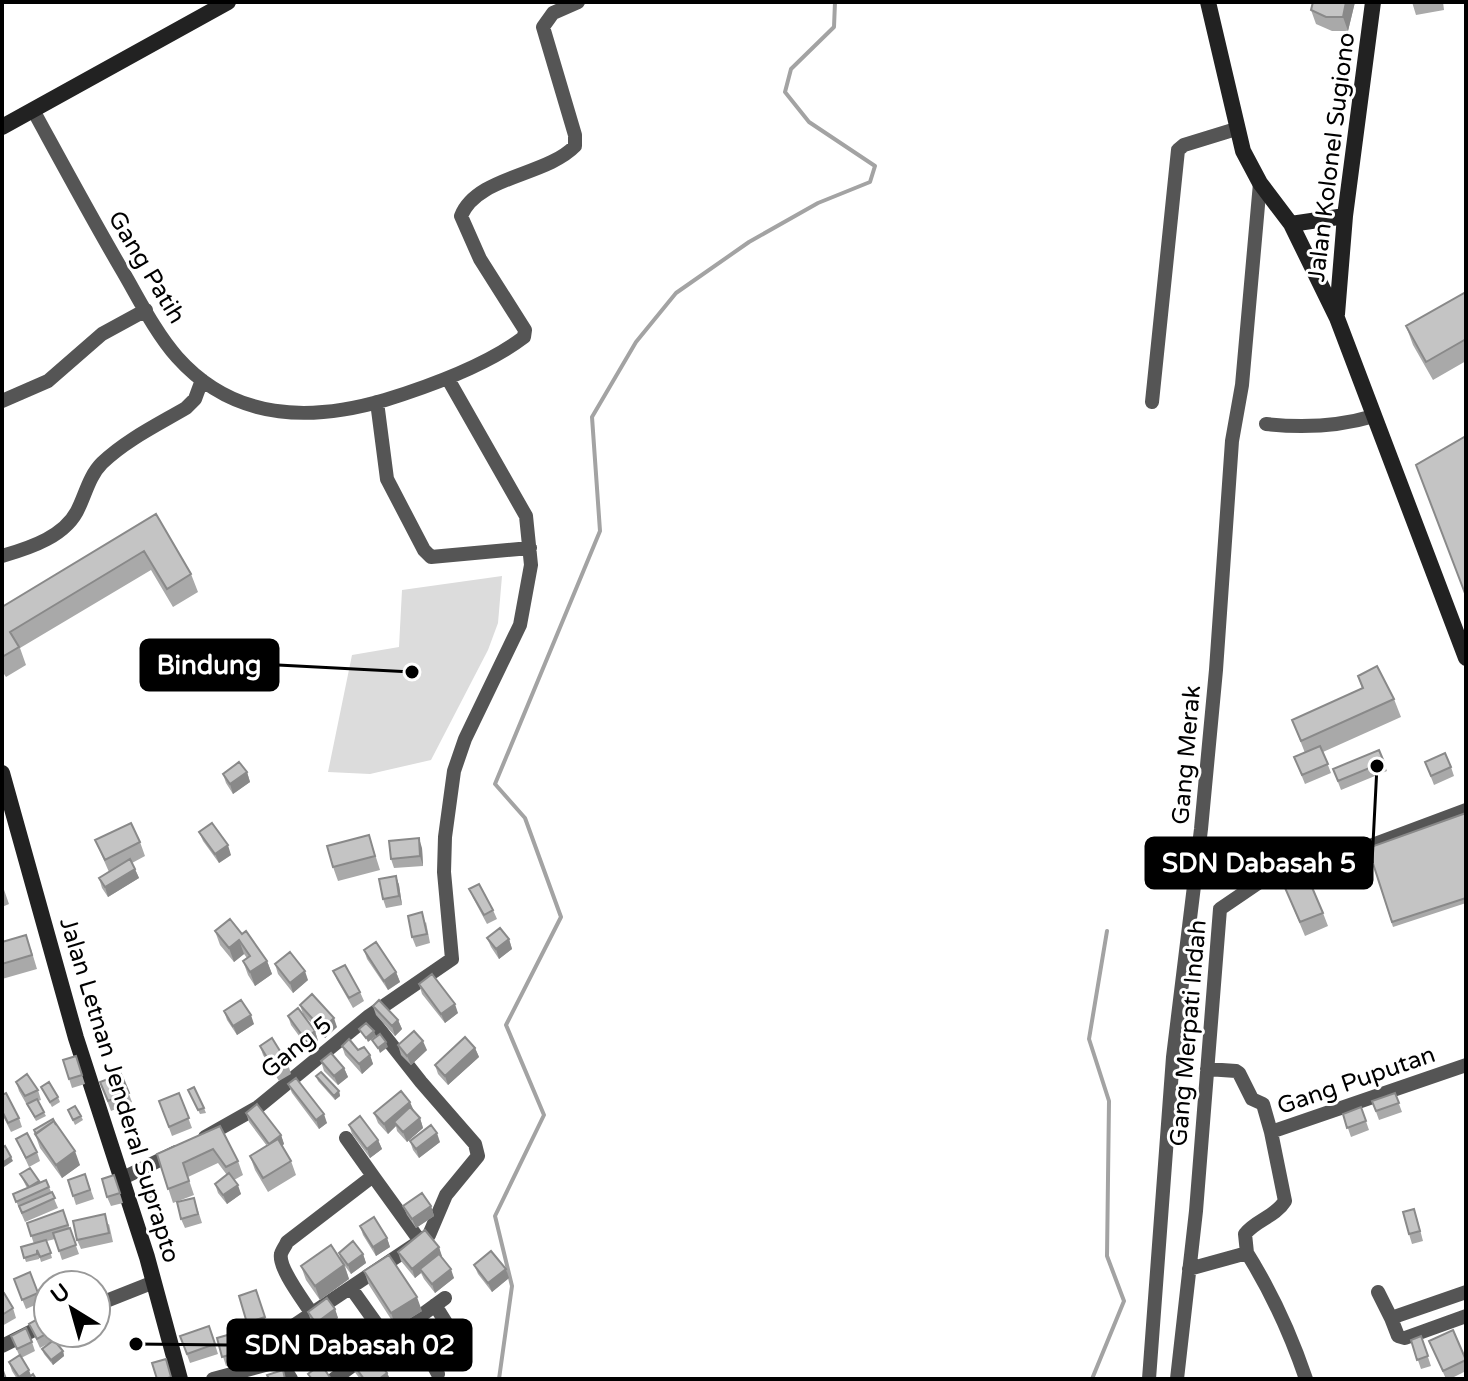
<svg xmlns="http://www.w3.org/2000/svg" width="1468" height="1381" font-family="'Varela Round',sans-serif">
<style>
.green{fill:#dcdcdc}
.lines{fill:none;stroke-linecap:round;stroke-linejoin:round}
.stream{stroke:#a3a3a3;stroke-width:4}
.street{stroke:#555;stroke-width:14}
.secondary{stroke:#222;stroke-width:16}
.wall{fill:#a9a9a9}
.shaded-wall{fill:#898989}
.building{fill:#c4c4c4;stroke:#898989;stroke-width:2}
.labels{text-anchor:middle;stroke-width:6;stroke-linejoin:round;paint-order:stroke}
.street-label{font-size:24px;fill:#000;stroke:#fff}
.leader{fill:none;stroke:#000;stroke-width:3}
.callout-dot{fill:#000;stroke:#fff;stroke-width:3}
.callout{fill:#000;stroke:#000;stroke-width:3}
.callout-label{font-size:26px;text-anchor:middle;font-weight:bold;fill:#fff}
</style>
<rect width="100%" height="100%" fill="#fff"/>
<!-- green -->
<path class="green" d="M502 576 498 623 488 650 431 760 370 774 328 772 352 655 399 647 402 590Z"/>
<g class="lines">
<!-- stream -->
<path class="stream" d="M499 1379 512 1286 495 1216 544 1115 506 1025 561 917 525 818 495 784 600 531 592 417 636 342 676 293 749 242 818 203 870 182 875 166 809 122 785 92 791 69 834 27 835 2
M1092 1379 1124 1301 1107 1256 1109 1101 1089 1039 1107 931"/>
<!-- street -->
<path class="street" d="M33 110C62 163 91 217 122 270 139 299 155 332 177 357 234 421 310 422 385 400 430 386 486 366 524 337L525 330 480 259 461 216C477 176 546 176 575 146V135L543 27 553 13 578 2
M2 401 48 381 102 334 146 310
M377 402 387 479 424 550 431 557 530 548
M1152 402 1178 150 1184 145 1236 129
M1266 424C1301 428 1340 426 1374 416
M2 556C30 548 67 536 79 507 86 492 90 475 102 463 126 440 157 425 186 408L195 399 202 380
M1207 1069 1236 1071 1239 1073 1252 1099 1263 1104 1271 1132
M205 1137 258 1107 369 1016 452 959 444 872 445 837 454 771 465 739 520 625 531 565 526 516 448 379
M346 1138 373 1176
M123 1178 176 1152
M1247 1253C1272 1293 1291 1335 1306 1379
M1189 1269 1247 1253 1245 1234C1256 1220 1275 1217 1285 1201L1271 1132 1466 1065
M351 1288 388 1340
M1378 1292 1391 1318
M1466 1292 1391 1318 1398 1336 1405 1338 1466 1316
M96 1305 154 1282
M435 1305 456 1339 431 1356V1361L438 1374
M312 1314C304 1301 278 1268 281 1254 281 1252 286 1245 287 1242L373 1176 420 1241
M2 1346 48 1323
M280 1361 291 1379
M213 1379 280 1361 274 1345 284 1332 429 1235 446 1195 478 1156 475 1144 421 1082 369 1016
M334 1379 445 1298
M1149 1379 1173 1057 1201 829 1216 670 1232 441 1242 385 1260 183
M1177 1379 1196 1211 1220 909 1270 875 1332 860 1466 810"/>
<!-- secondary -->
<path class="secondary" d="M1208 2 1243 151 1260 183 1291 224 1337 318 1466 658
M2 127 228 2
M1291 224 1345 216
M1337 314 1345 216 1373 2
M2 773 76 1038 147 1257 180 1379"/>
</g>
<!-- wall -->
<path class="wall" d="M1313 2H1355L1348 31H1332L1316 24 1311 10Z
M1412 2H1443L1444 10 1416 15Z
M1466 292V361L1433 380 1413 345 1406 326Z
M156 514 191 574 198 592 173 607 151 570 20 648 26 665 6 677 2 671V607Z
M1358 676 1394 699 1401 717 1323 752 1331 773 1305 784 1294 757 1305 753 1292 720 1362 688Z
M1379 750 1387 771 1341 790 1333 769Z
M1425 762 1451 767 1454 776 1434 785Z
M247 772 250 782 233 794 226 783 223 774Z
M1466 813V903L1393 927 1368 848Z
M199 832 231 855 219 863 203 841Z
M369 835 380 870 338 881 333 867Z
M95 840 140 842 145 856 132 863 139 878 108 897 102 888 99 878 109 872Z
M422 848 423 866 394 868 391 859Z
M396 876 399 885 402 905 386 908 383 899Z
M1282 881 1323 913 1328 926 1305 936Z
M2 884 9 904 2 907Z
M469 889 493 910 497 919 487 924 473 898Z
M426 922 430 943 416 947 412 937Z
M215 931 242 934 267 961 272 974 255 986 248 975 243 961 247 958 244 954 234 962 220 945Z
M487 938 509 939 512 949 499 959 491 947Z
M2 942 31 949 37 969 2 979Z
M364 950 396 972 400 982 388 990 367 959Z
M275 964 308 980 293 993 278 974Z
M333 971 360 992 364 1001 353 1008 337 980Z
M419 984 458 1013 445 1023 422 994Z
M300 1005 337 1027 325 1038 303 1014Z
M373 1006 398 1020 402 1029 395 1036 376 1015Z
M224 1011 254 1024 237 1035 227 1020Z
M288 1016 315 1031 318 1041 308 1048 291 1025Z
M398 1045 427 1050 411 1065 401 1055Z
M260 1046 288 1064 291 1074 279 1081 263 1055Z
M342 1046 370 1055 373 1064 362 1074 345 1055Z
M475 1048 479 1057 448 1085 438 1074 435 1065Z
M76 1056 85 1084 72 1088 63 1060Z
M321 1061 344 1068 348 1077 338 1085 324 1071Z
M121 1074 132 1102 111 1111 100 1082Z
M316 1076 339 1091 340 1096 335 1100 318 1081Z
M16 1082 38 1090 41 1100 38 1101 46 1116 36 1121 19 1091Z
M288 1084 327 1123 319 1129 292 1093Z
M41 1087 58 1097 60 1102 52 1107Z
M179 1093 192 1128 172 1136 159 1101Z
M1395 1093 1402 1112 1379 1120 1372 1101Z
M190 1094 204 1108 206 1113 200 1114Z
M2 1095 19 1118 22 1127 11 1132 2 1114Z
M1361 1107 1369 1130 1351 1137 1343 1114Z
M68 1110 81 1116 83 1120 75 1125Z
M414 1111 420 1118 423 1128 407 1142 397 1131 396 1126 388 1134 378 1123 374 1113Z
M246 1113 281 1135 284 1144 282 1146 291 1161 296 1175 268 1192 255 1170 250 1156 267 1146 249 1122Z
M349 1125 378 1140 382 1149 370 1158 352 1134Z
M220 1126 238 1161 243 1175 234 1180 241 1194 227 1204 218 1193 215 1184 227 1175 218 1163 188 1177 194 1195 173 1203 157 1154Z
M35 1134 80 1165 62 1178 40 1148Z
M16 1139 37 1152 40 1161 29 1167Z
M410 1141 440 1142 419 1158 413 1150Z
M20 1174 40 1182 46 1180 58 1208 25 1222 13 1194 27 1188Z
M85 1174 94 1199 76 1205 68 1180Z
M114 1175 123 1203 111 1206 107 1197Z
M154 1193 156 1202 145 1204 143 1199Z
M194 1198 202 1223 185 1228 181 1219Z
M403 1206H431L434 1216 416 1228 407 1215Z
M63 1210 79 1254 62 1260 55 1239 47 1241 52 1258 41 1262 39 1255V1259L26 1262 21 1247 34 1244 27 1223Z
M1417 1218 1423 1241 1412 1244 1409 1234Z
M109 1224 113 1242 81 1249 77 1240Z
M360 1226 387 1238 390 1247 376 1256 363 1235Z
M439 1247 441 1257 454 1278 435 1293 424 1279 421 1273 415 1278 401 1261 398 1252Z
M339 1253 363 1254 366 1263 351 1274 345 1266 349 1279 320 1300 306 1280 301 1266 341 1261Z
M474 1265 509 1278 492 1292 478 1274Z
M364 1271 422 1311 396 1327 369 1285Z
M30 1272 42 1302 26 1309 14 1279Z
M256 1290 268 1327 251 1332 247 1323Z
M2 1294 13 1308 16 1318 2 1326Z
M335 1309 338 1318 319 1332 311 1321 308 1312Z
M29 1324 48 1333H54L56 1339 54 1340 63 1351 64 1356 53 1365 44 1354 42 1349 51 1342 40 1348Z
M209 1326 218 1354 190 1363 180 1336Z
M238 1332 247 1360 226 1366 217 1338Z
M11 1336 32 1342 35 1351 21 1358 31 1375 36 1379H17L12 1371 9 1362 19 1355Z
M1421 1336 1431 1366 1421 1369 1411 1340Z
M1429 1341 1466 1359V1371L1450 1379H1446Z
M351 1361 387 1373 390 1379H360L354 1371Z"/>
<!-- shaded-wall -->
<path class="shaded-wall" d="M1346 2H1355L1348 31 1343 17Z
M247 772 250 782 233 794 230 784Z
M419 838 422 848 423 866 420 856Z
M228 845 231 855 219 863 215 854Z
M135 869 139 878 108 897 105 887Z
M396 876 399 885 402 905 399 896Z
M509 939 512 949 499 959 496 949Z
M239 940 244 954 234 962 229 948Z
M267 961 272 974 255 986 250 972Z
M305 971 308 980 293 993 290 983Z
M396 972 400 982 388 990 384 981Z
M455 1004 458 1013 445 1023 441 1014Z
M251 1015 254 1024 237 1035 233 1026Z
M334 1018 337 1027 325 1038 322 1029Z
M398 1020 402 1029 395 1036 392 1026Z
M315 1031 318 1041 308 1048 305 1039Z
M374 1031 376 1036 368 1042 366 1038Z
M423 1041 427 1050 411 1065 407 1056Z
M386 1042 388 1047 380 1053 378 1048Z
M475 1048 479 1057 448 1085 445 1076Z
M370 1055 373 1064 362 1074 359 1064Z
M344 1068 348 1077 338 1085 334 1076Z
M339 1091 340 1096 335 1100 334 1096Z
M410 1102 414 1111 394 1122 396 1126 388 1134 384 1124Z
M324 1114 327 1123 319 1129 316 1120Z
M420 1118 423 1128 407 1142 403 1132Z
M437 1133 440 1142 419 1158 416 1149Z
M281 1135 284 1144 272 1153 269 1144Z
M378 1140 382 1149 370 1158 367 1149Z
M75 1151 80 1165 62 1178 56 1165Z
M11 1157 13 1161 4 1167 2 1163Z
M238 1185 241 1194 227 1204 223 1195Z
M431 1206 434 1216 416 1228 412 1219Z
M387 1238 390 1247 376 1256 373 1247Z
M439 1247 442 1256 422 1272 420 1269 421 1273 415 1278 412 1269Z
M363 1254 366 1263 351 1274 348 1265Z
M344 1265 349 1279 320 1300 315 1286Z
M451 1269 454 1278 435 1293 432 1284Z
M506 1269 509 1278 492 1292 488 1283Z
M417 1297 422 1311 396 1327 391 1313Z
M335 1309 338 1318 319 1332 316 1323Z
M63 1351 64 1356 53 1365 51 1360Z
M29 1370 32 1379H19V1377Z
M387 1373 390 1379H379Z"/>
<!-- building -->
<path class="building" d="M1313 2H1346L1343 17H1326L1311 10Z
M1466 292V339L1426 362 1406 326Z
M1466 436V596L1416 465Z
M156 514 191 574 167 589 144 551 10 632 19 647 2 657V607Z
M1377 666 1394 699 1301 741 1292 720 1363 688 1358 676Z
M1320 746 1328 764 1302 775 1294 757Z
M1379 750 1384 762 1338 781 1333 769Z
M1445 753 1451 767 1431 776 1425 762Z
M239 762 247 772 230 784 223 774Z
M1466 813V898L1392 922 1368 848Z
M131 823 140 842 105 860 95 840Z
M212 823 228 845 215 854 199 832Z
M369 835 375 856 333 867 327 846Z
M419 838 420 856 391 859 389 841Z
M130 859 135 869 105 887 99 878Z
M1305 871 1323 913 1300 922 1282 881Z
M396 876 399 896 383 899 379 879Z
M479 884 493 910 484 915 469 889Z
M422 912 427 934 412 937 408 916Z
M230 919 242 934 246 931 267 961 250 972 243 961 250 956 239 940 229 948 215 931Z
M500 928 509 939 496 949 487 938Z
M26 935 32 955 2 964V942Z
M376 942 396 972 384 981 364 950Z
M290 952 305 971 290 983 275 964Z
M345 965 360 992 349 998 333 971Z
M432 974 455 1004 441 1014 419 984Z
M312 994 334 1018 322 1029 300 1005Z
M241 1000 251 1015 233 1026 224 1011Z
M379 1000 398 1020 392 1026 373 1006Z
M298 1008 315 1031 305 1039 288 1016Z
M366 1023 374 1031 366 1038 359 1029Z
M414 1031 423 1041 407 1056 398 1045Z
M380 1034 386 1042 378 1048 372 1040Z
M465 1037 475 1048 445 1076 435 1065Z
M272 1038 288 1064 276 1072 260 1046Z
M349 1039 358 1050 364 1047 370 1055 359 1064 342 1046Z
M331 1053 344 1068 334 1076 321 1061Z
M76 1056 82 1075 69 1079 63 1060Z
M321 1072 339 1091 334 1096 316 1076Z
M27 1074 38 1090 25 1096 16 1082Z
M121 1074 129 1093 108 1101 100 1082Z
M296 1078 324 1114 316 1120 288 1084Z
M49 1082 58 1097 50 1102 41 1087Z
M194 1087 204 1108 198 1110 188 1090Z
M401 1091 410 1102 384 1124 374 1113Z
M6 1093 19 1118 8 1123 2 1111V1095Z
M179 1093 189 1118 169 1127 159 1101Z
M1395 1093 1399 1103 1376 1111 1372 1101Z
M37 1099 44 1112 35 1117 27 1104Z
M257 1104 281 1135 269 1144 246 1113Z
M75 1106 81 1116 73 1120 68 1110Z
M410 1107 420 1118 403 1132 394 1122Z
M1361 1107 1366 1121 1347 1128 1343 1114Z
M360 1116 378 1140 367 1149 349 1125Z
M53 1119 56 1125 54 1121 36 1134 34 1130Z
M54 1121 75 1151 56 1165 35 1134Z
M431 1125 437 1133 416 1149 410 1141Z
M220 1126 238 1161 226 1167 213 1149 183 1163 189 1181 168 1189 157 1154Z
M27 1133 37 1152 26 1158 16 1139Z
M278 1139 291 1161 263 1178 250 1156Z
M5 1146 11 1157 2 1163V1148Z
M30 1168 39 1181 29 1187 20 1174Z
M229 1173 238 1185 223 1195 215 1184Z
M85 1174 90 1190 73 1196 68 1180Z
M114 1175 120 1193 107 1197 102 1179Z
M46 1180 49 1187 16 1202 13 1194Z
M152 1188 154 1197 143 1199 141 1190Z
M52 1192 55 1198 22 1213 19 1206Z
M422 1193 431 1206 412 1219 403 1206Z
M194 1198 198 1214 181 1219 177 1202Z
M1414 1209 1420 1231 1409 1234 1403 1212Z
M63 1210 68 1225 31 1236 27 1223Z
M105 1214 109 1233 77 1240 73 1221Z
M374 1217 387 1238 373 1247 360 1226Z
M70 1228 76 1245 59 1251 53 1233Z
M425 1230 439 1247 412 1269 398 1252Z
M46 1240 51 1253 40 1257 37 1250V1254L24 1258 21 1247Z
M353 1241 363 1254 348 1265 339 1253Z
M331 1245 344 1265 315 1286 301 1266Z
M491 1251 506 1269 488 1283 474 1265Z
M439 1254 451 1269 432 1284 420 1269Z
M389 1255 417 1297 391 1313 364 1271Z
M30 1272 38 1293 22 1300 14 1279Z
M256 1290 265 1317 247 1323 239 1296Z
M4 1293 13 1308 2 1315V1294Z
M327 1298 335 1309 316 1323 308 1312Z
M45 1315 48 1321V1333L37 1339 29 1324Z
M209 1326 215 1344 187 1354 180 1336Z
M26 1328 32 1342 17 1349 11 1336Z
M1453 1330 1466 1360 1443 1371 1429 1341Z
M238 1332 243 1351 222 1357 217 1338Z
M1421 1336 1428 1356 1417 1360 1411 1340Z
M54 1340 63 1351 51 1360 42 1349Z
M368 1348 387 1373 379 1379H364L351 1361Z
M20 1355 29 1370 19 1377 9 1362Z
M166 1359 171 1377 165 1379H157L152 1363Z
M321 1364 331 1379H312L308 1374Z
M2 1368 6 1379H2Z
M283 1370 285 1379H269L267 1375Z
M33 1374 36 1379H27Z"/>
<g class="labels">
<!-- street labels -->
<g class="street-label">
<text transform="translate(1331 157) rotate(-83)" y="8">Jalan Kolonel Sugiono</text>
<text transform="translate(147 267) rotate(59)" y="8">Gang Patih</text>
<text transform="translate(1186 755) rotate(-85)" y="8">Gang Merak</text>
<text transform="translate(1188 1033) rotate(-85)" y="8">Gang Merpati Indah</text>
<text transform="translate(296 1047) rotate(-39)" y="8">Gang 5</text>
<text transform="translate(1356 1080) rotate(-19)" y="8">Gang Puputan</text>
<text transform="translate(120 1090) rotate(73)" y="8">Jalan Letnan Jenderal Suprapto</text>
</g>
</g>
<!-- callouts -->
<path class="leader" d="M412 672L278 665M1377 766L1372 863M136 1344L228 1345"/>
<g class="callout-dot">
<circle cx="412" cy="672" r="8"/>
<circle cx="1377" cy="766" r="8"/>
<circle cx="136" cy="1344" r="8"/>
</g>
<g class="callout">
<rect x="141" y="640" width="137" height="50" rx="8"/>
<rect x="1146" y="838" width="226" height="50" rx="8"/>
<rect x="228" y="1320" width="243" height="50" rx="8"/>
</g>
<g class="callout-label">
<text x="209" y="674">Bindung</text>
<text x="1259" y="872">SDN Dabasah 5</text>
<text x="350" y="1354">SDN Dabasah 02</text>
</g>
<!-- border -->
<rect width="1468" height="1381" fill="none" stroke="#000000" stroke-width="8"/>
<!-- north arrow -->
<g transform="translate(72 1309) rotate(323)"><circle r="38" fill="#ffffff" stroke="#999999" stroke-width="2"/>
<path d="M0-6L14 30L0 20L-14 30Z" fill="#000000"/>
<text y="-12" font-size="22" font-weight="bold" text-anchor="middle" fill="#000000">U</text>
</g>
</svg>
